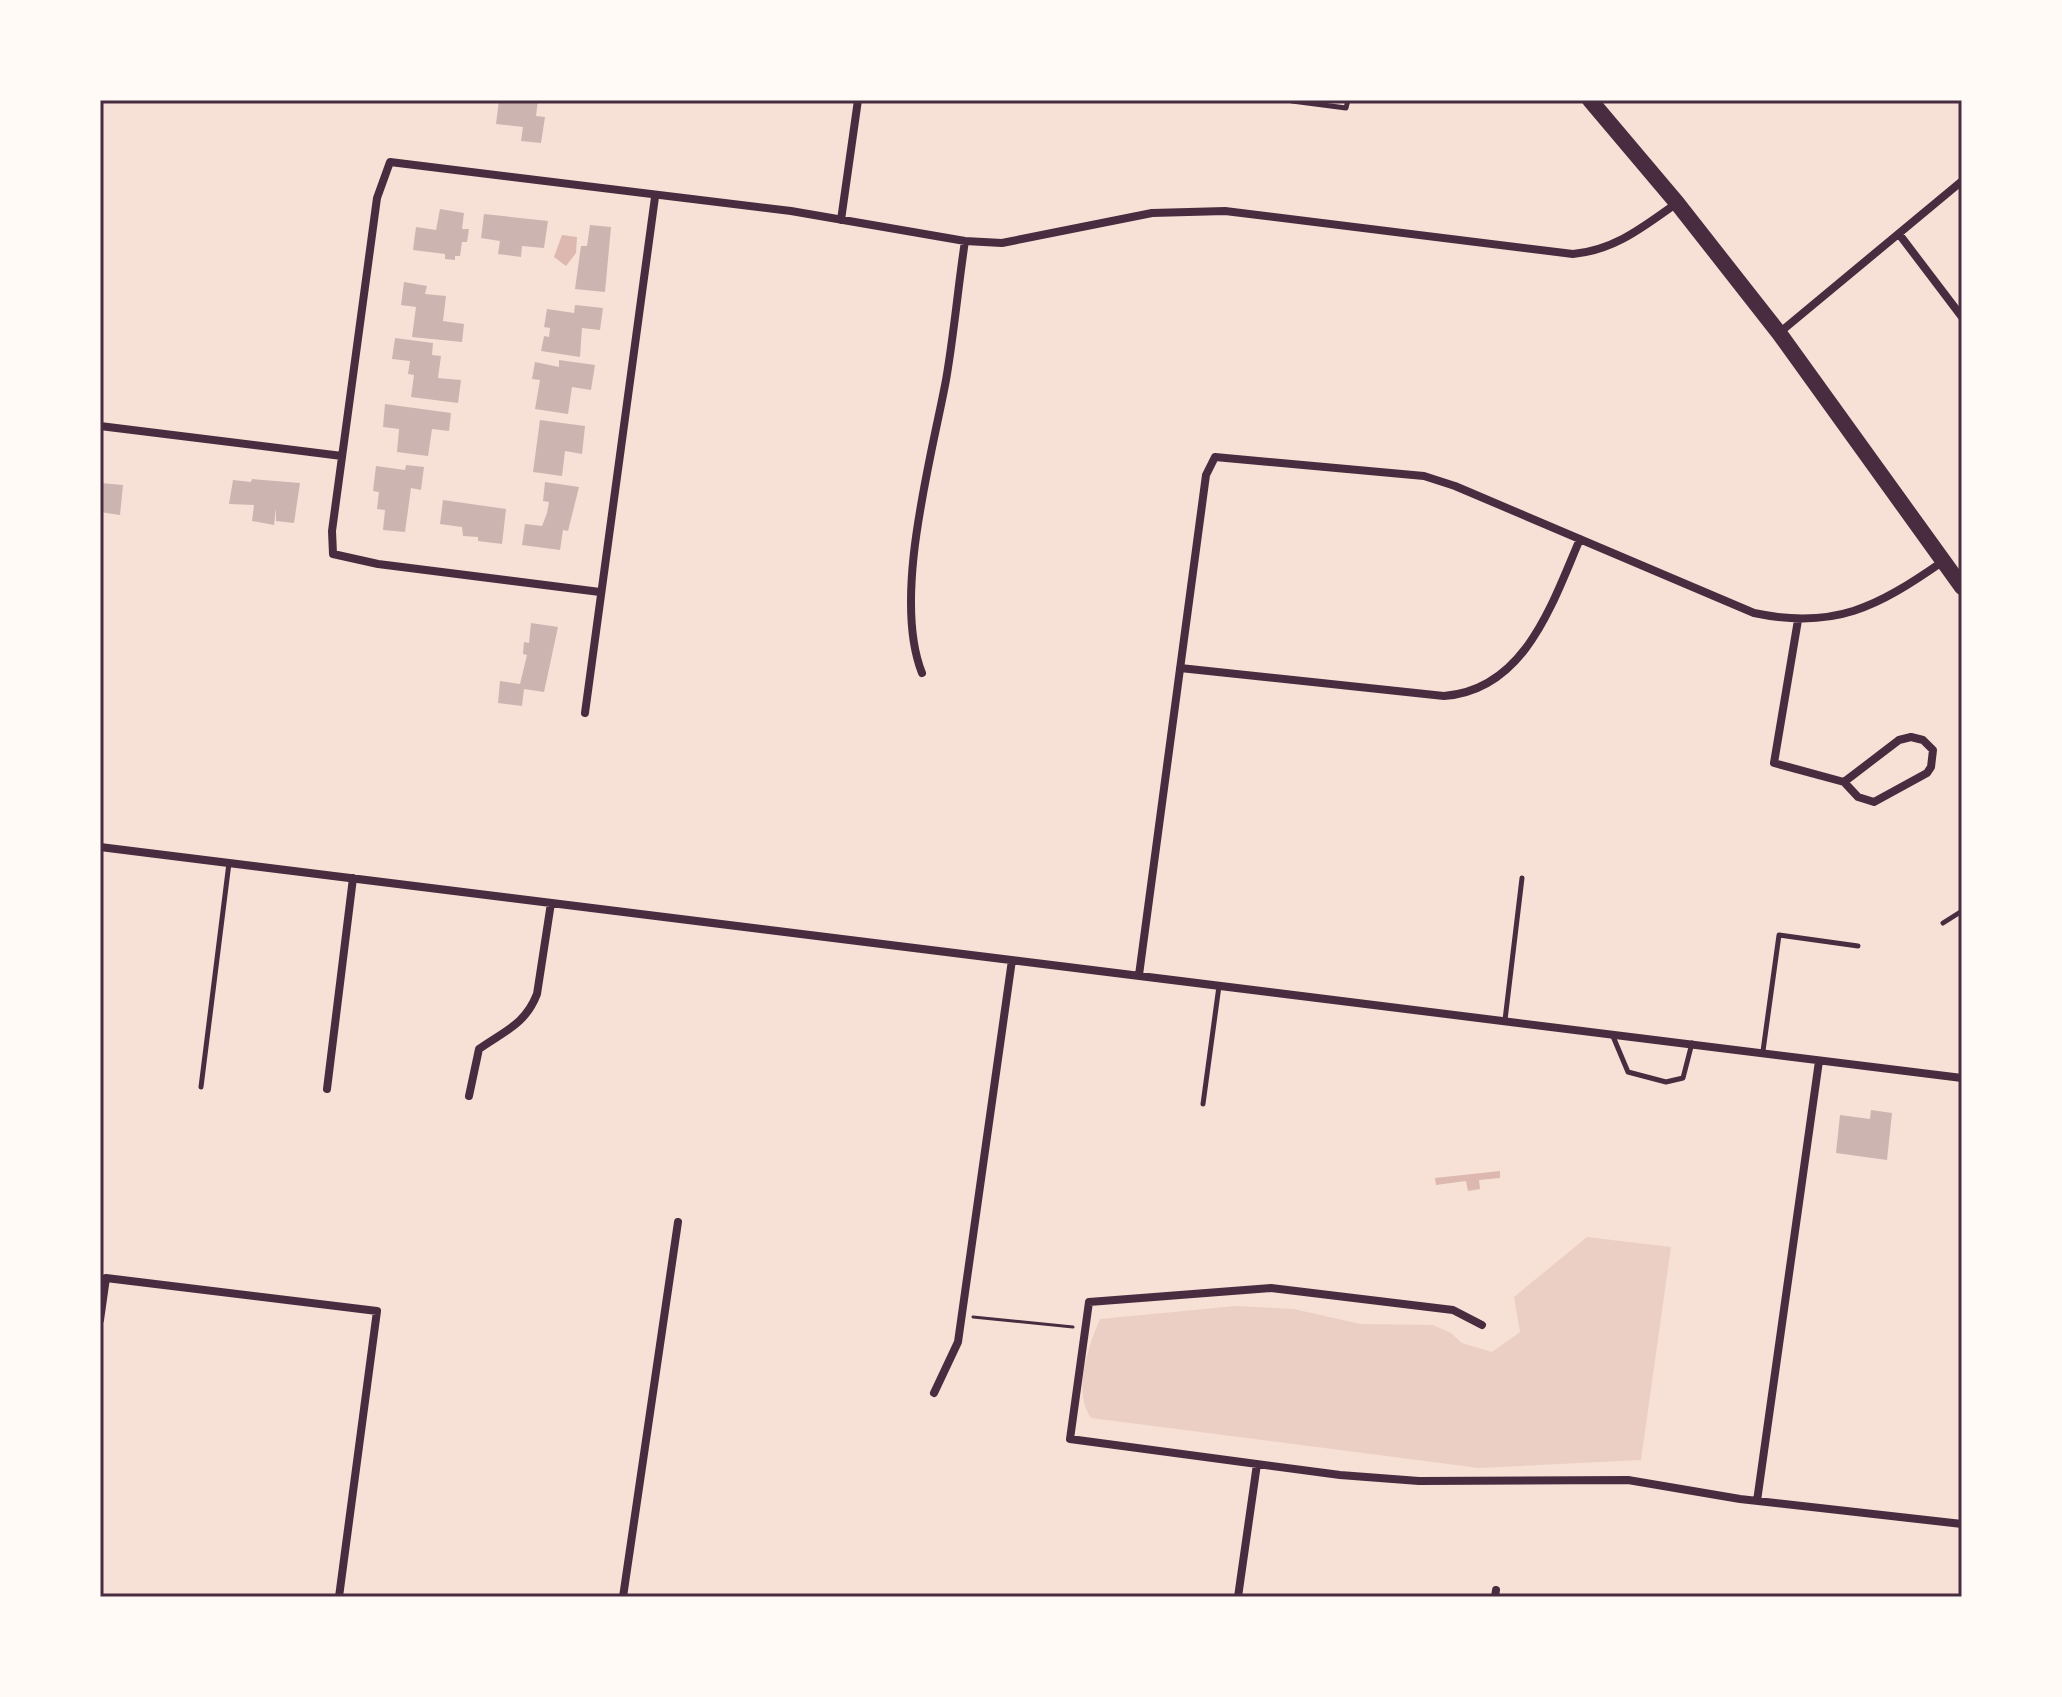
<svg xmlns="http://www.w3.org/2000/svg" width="2062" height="1697" font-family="'DejaVu Sans',sans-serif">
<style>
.green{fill:#ebcfc5}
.water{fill:#dcb8b0}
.building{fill:#ccb4b1}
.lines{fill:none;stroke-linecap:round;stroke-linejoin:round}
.path{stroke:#4a2c40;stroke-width:3}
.service{stroke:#4a2c40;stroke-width:5}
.minor{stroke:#4a2c40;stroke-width:8}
.primary{stroke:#4a2c40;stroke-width:16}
.neatline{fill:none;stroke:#4a2c40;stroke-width:3}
</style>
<rect width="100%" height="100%" fill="#f7e1d7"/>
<!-- green -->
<path class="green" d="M1587 1237 1671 1247 1641 1460 1479 1468 1091 1418C1072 1393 1089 1344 1100 1319L1236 1306 1294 1309 1360 1324 1433 1325 1451 1333 1462 1343 1492 1352 1520 1332 1514 1297Z"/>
<!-- water -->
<path class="water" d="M562 235 577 237 576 253 566 266 554 257Z
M1500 1171V1178L1479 1180 1480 1189 1468 1191 1466 1181 1436 1185 1435 1178Z"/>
<!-- building -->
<path class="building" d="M499 100H538L536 116 545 117 541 143 521 141 523 127 496 124Z
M440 209 464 213 462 229H469L467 242H462L460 256H455V260L445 259V254L413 250 416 227 436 230Z
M484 214 548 221 544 248 522 246 521 257 498 254 500 241 481 238Z
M590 225 611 227 605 292 575 289 581 246H587Z
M404 282 427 286 425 294 446 296 443 321 464 324 462 342 412 337 416 307 401 305Z
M575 305 603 308 600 330 582 328 580 357 541 351 544 336 549 337 550 328 544 327 547 309 574 313Z
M395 338 433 343 432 355 441 356 438 378 461 380 458 403 411 397 414 375 408 374 410 361 392 359Z
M559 360 595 365 591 390 572 387 568 414 535 409 540 380 532 379 535 362 559 367Z
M385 404 451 413 449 431 432 429 428 456 397 452 399 429 383 427Z
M540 420 585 426 582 454 565 451 562 476 533 472Z
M406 465 424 467 421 490 411 488 405 532 383 530 385 510 377 509 379 492 373 491 376 466 405 470Z
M252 479 300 483 294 523 276 521V508L274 525 252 521 254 505 229 504 233 480 251 482Z
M545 482 579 487 568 531 563 530 560 550 522 545 525 524 542 526 547 513 549 502 543 501Z
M100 483 123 485 120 515 100 512Z
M443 500 506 509 502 544 478 541V537L463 536 462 527 440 524Z
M531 623 558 627 544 692 524 689 522 706 498 703 500 681 520 684 527 655 523 654 524 642 529 643Z
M1871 1110 1892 1113 1887 1160 1836 1153 1840 1115 1870 1119Z"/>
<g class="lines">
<!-- path -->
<path class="path" d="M973 1317 1073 1327"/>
<!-- service -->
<path class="service" d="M1292 101 1346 108 1348 100
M1943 923 1962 911
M1505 1020 1522 878
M1612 1034 1628 1072 1666 1082 1683 1078 1692 1043
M1763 1051 1779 935 1858 946
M201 1087 229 863
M1203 1104 1219 986"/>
<!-- minor -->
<path class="minor" d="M841 220 858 100
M1899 234 1962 317
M1779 333 1962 181
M100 426 342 456
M600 592 378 564 333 554 332 531 377 198 390 162 791 211 965 241 1002 243 1152 213 1225 211 1573 254C1615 250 1643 227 1677 203
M1798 620 1774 763 1844 782
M1180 668 1444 696C1525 690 1552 604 1580 539
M922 673C892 598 931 460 946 380 954 334 958 287 965 241
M585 713 655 197
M1911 737 1923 740 1933 750 1931 767 1927 773 1874 802 1858 797 1844 782 1899 740Z
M100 847 1962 1078
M1139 975 1206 475 1215 457 1424 476 1455 486 1754 613C1835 630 1877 607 1942 562
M327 1089 353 878
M469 1096 479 1049C504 1031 525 1025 537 994L551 903
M100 1320 106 1278 377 1311 339 1597
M1482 1325 1453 1310 1271 1288 1089 1302 1070 1439 1340 1475 1419 1481 1628 1480 1740 1499 1962 1524
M934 1393 958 1342 1012 960
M1757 1501 1819 1061
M623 1597 678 1222
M1238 1597 1257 1464
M1495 1597 1496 1590"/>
<!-- primary -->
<path class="primary" d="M1590 100 1677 203 1779 333 1962 587"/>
</g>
<!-- border -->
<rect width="2062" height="1697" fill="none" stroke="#fffaf5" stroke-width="204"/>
<rect x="102" y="102" width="1858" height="1493" class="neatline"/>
</svg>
